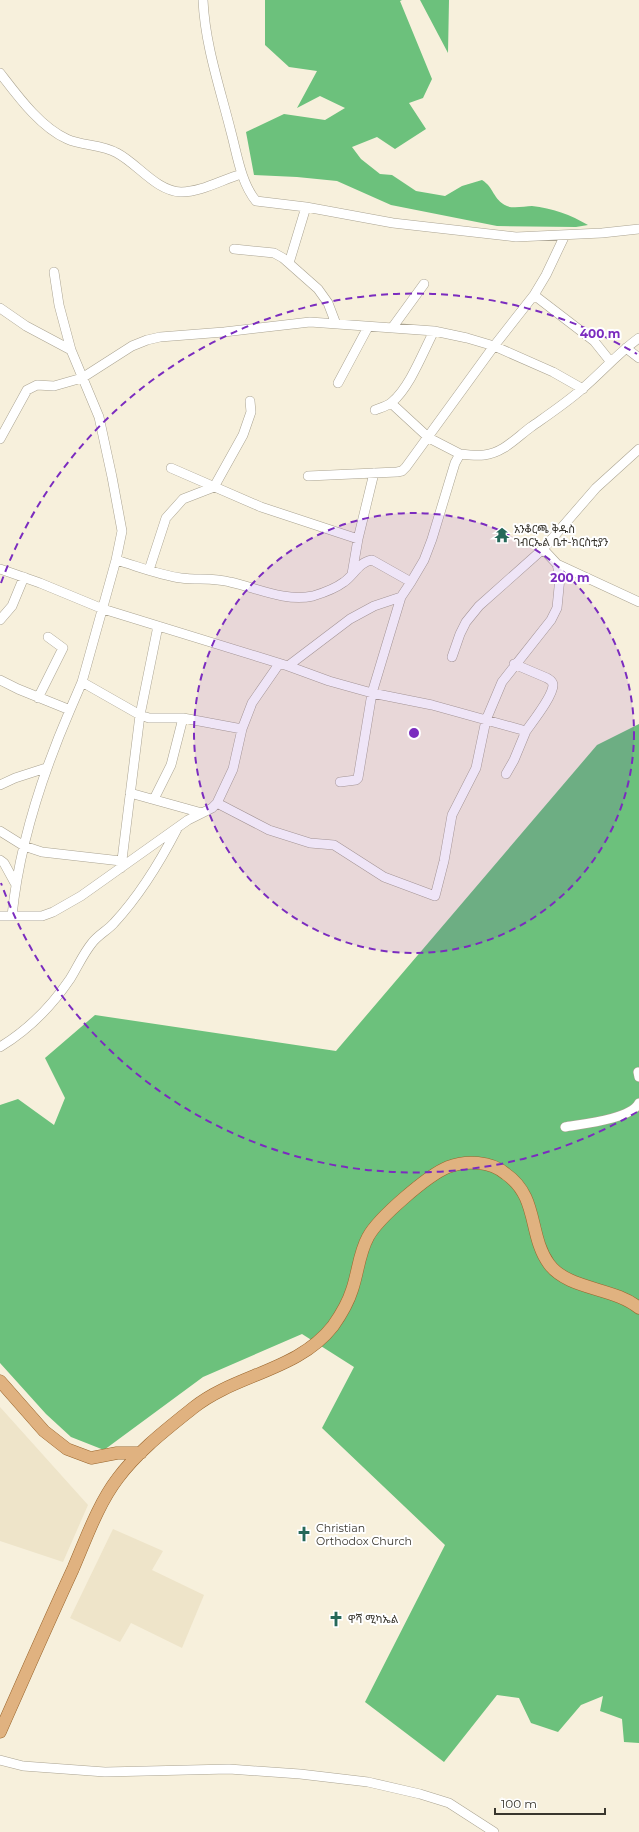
<svg xmlns="http://www.w3.org/2000/svg" width="639" height="1832" font-family="Montserrat,'Noto Sans Ethiopic',sans-serif">
<style>
.built{fill:#eee4c9}
.forest{fill:#6cc17c}
.lines{fill:none;stroke-linecap:round;stroke-linejoin:round}
.minor-casing{stroke:#aaa391;stroke-width:10}
.major-casing{stroke:#99652c;stroke-width:13}
.minor{stroke:#fff;stroke-width:9}
.major{stroke:#e0b280;stroke-width:12}
.ring{fill:none;stroke:#7b2cbf;stroke-width:2;stroke-dasharray:7 5}
.labels{text-anchor:middle;stroke-width:4;stroke-linejoin:round;paint-order:stroke}
.poi-label{font-size:11px;fill:#39362e;stroke:#fff;text-anchor:start}
.centre{fill:#7b2cbf;stroke:#fff;stroke-width:2}
.ring-label{font-size:12px;text-anchor:middle;font-weight:bold;fill:#7b2cbf;stroke:#fff;stroke-width:4;stroke-linejoin:round;paint-order:stroke}
</style>
<rect width="100%" height="100%" fill="#f7f0dc"/>
<!-- built -->
<path class="built" d="M0 1407 88 1505 63 1562 0 1541Z
M113 1529 163 1551 152 1570 204 1595 182 1648 131 1623 120 1642 70 1618Z"/>
<!-- forest -->
<path class="forest" d="M265 0H402L400 1 432 79 423 98 409 103 426 129 395 149 377 137 352 147 361 159 380 174 392 175 416 191 445 196 462 186 482 180C495 188 492 199 507 206 514 209 525 206 532 206 552 208 571 215 588 225L576 227 497 226 391 205 337 181 297 177 254 175 246 132 284 114 325 120 345 108 320 96 297 108 317 71 289 67 265 45Z
M420 0H449L448 53Z
M639 724V1743L624 1742 622 1719 600 1711 603 1696 581 1705 558 1732 531 1723 519 1698 497 1695 444 1762 365 1702 445 1545 322 1428 354 1367 302 1334 203 1377 104 1450 71 1437 46 1414 0 1363V1105L18 1099 54 1125 65 1098 45 1058 95 1015 336 1051 597 745Z"/>
<g class="lines">
<!-- minor casing -->
<g class="minor-casing">
<path id="minor" d="M203 0C205 45 220 88 231 132 237 154 241 183 256 201L306 207 393 223 516 237 602 233 639 229
M0 73C17 95 40 127 67 139 82 146 102 144 117 153 138 164 156 191 181 192 202 192 223 179 242 174
M234 249 274 253 283 258 318 289 328 303 336 324
M289 263 306 207
M54 272 59 305 71 350
M534 295 594 341 610 361
M0 308 26 326 71 350 99 417 112 477 122 531 116 560 82 682
M392 328 424 284
M626 348 639 358
M338 383 368 327
M391 403 429 438 460 454
M375 410C380 408 388 406 392 402 410 387 423 352 434 331
M0 439 27 390 37 385 54 386 82 378 132 346 147 340 160 337 224 332 310 322 434 331 467 338 494 346 553 372 583 389
M171 468 261 507 358 539
M308 476 397 472 402 471 406 467 494 346 534 295 546 275 565 235
M116 560C137 566 159 575 181 578 197 580 214 578 230 582 257 588 285 602 313 596 323 593 336 588 344 582 354 575 359 562 372 560L411 582
M557 564 639 602
M0 569 40 583 103 609 288 666 350 619 374 606 401 597
M149 570 166 518 183 499 214 487 243 435 251 412 250 401
M352 574 358 539 374 473
M0 620 12 606 24 577
M452 657 460 634 466 622 479 606 543 549 596 488 639 449
M288 666 329 681 372 693 432 705 526 731C533 721 553 696 553 685 553 681 550 680 547 678L514 664
M0 680 18 689 70 710 82 682 140 715 121 868
M38 698 63 648 48 637
M242 729 252 703 279 664
M506 774 514 760 526 731
M340 782 356 780 358 778 372 693 401 597 411 582 424 560 432 539 455 463 460 454C468 455 477 456 484 455 503 453 516 438 531 427 548 415 566 403 582 389 602 372 618 353 639 338
M0 785 15 778 46 768
M130 793 202 813
M154 799 171 765 183 718
M217 803 269 830 310 843 334 845 384 877 435 896 444 861 452 815 476 768 486 720 502 682 551 620 557 608 560 577 557 564 543 549
M0 831 24 846 42 852 121 861
M0 860 4 863 15 883
M0 916H12C19 845 42 775 70 710
M12 916H42L53 912 81 896 188 820 212 808 217 803 233 769 242 729 183 718H149L140 715 158 626
M0 1047C28 1030 51 1007 70 979 77 968 83 954 92 943 98 935 108 930 114 923 140 895 160 862 177 829
M638 1072 639 1077
M565 1127C582 1124 631 1119 639 1103
M0 1760 23 1766 105 1772 229 1769 300 1774 368 1782 420 1794 449 1803 494 1832"/>
</g>
<!-- major casing -->
<g class="major-casing">
<path id="major" d="M0 1381 44 1431 67 1449 91 1458 117 1453H141
M0 1732C24 1678 48 1623 73 1569 86 1539 98 1504 118 1478 138 1451 167 1429 193 1408 235 1374 298 1371 333 1326 340 1316 348 1303 352 1290 358 1273 359 1253 368 1237 378 1218 428 1175 448 1167 458 1163 468 1162 478 1163 489 1164 498 1167 506 1174 539 1197 528 1235 549 1264 568 1290 614 1287 639 1308"/>
</g>
<!-- minor -->
<use href="#minor" class="minor"/>
<!-- major -->
<use href="#major" class="major"/>
</g>
<!-- distance rings -->
<circle cx="414" cy="733" r="220" fill="#7b2cbf" fill-opacity=".12"/>
<g class="ring">
<circle cx="414" cy="733" r="220"/>
<path d="M637 1112A440 440 0 0 1 1 883M1 583A440 440 0 0 1 637 354"/>
</g>
<!-- icons -->
<defs>
<g id="temple-bare" transform="scale(1.2)"><path d="M0-6L5-2H3V0L6.5 2.5H4V6H1.5V3h-3V6H-4V2.5H-6.5L-3 0V-2H-5Z" fill="#256859" stroke="#fff" stroke-width="2.5" paint-order="stroke"/></g>
<g id="church-bare" transform="scale(1.2)"><path d="M-1.2-6h2.4v3.5h3.3v2.4h-3.3V6h-2.4V-.1h-3.3v-2.4h3.3Z" fill="#256859" stroke="#fff" stroke-width="2.5" paint-order="stroke"/></g>
</defs>
<g fill-rule="evenodd">
<use href="#temple-bare" x="502" y="535"/>
<use href="#church-bare" x="304" y="1534"/>
<use href="#church-bare" x="336" y="1619"/>
</g>
<g class="labels">
<!-- poi labels -->
<g class="poi-label">
<text x="514" y="533">አንቆርጫ ቅዱስ<tspan x="514" dy="13">ገብርኤል ቤተ-ክርስቲያን</tspan></text>
<text x="316" y="1532">Christian<tspan x="316" dy="13">Orthodox Church</tspan></text>
<text x="348" y="1623">ዋሻ ሚካኤል</text>
</g>
</g>
<circle cx="414" cy="733" r="6" class="centre"/>
<g class="ring-label">
<text x="600" y="338">400 m</text>
<text x="570" y="582">200 m</text>
</g>
<!-- scale -->
<path d="M495 1808v6h110v-6" fill="none" stroke="#39362e" stroke-width="2"/>
<text x="501" y="1808" font-size="12" fill="#39362e" stroke="#ffffff" stroke-width="3" paint-order="stroke">100 m</text>
</svg>
